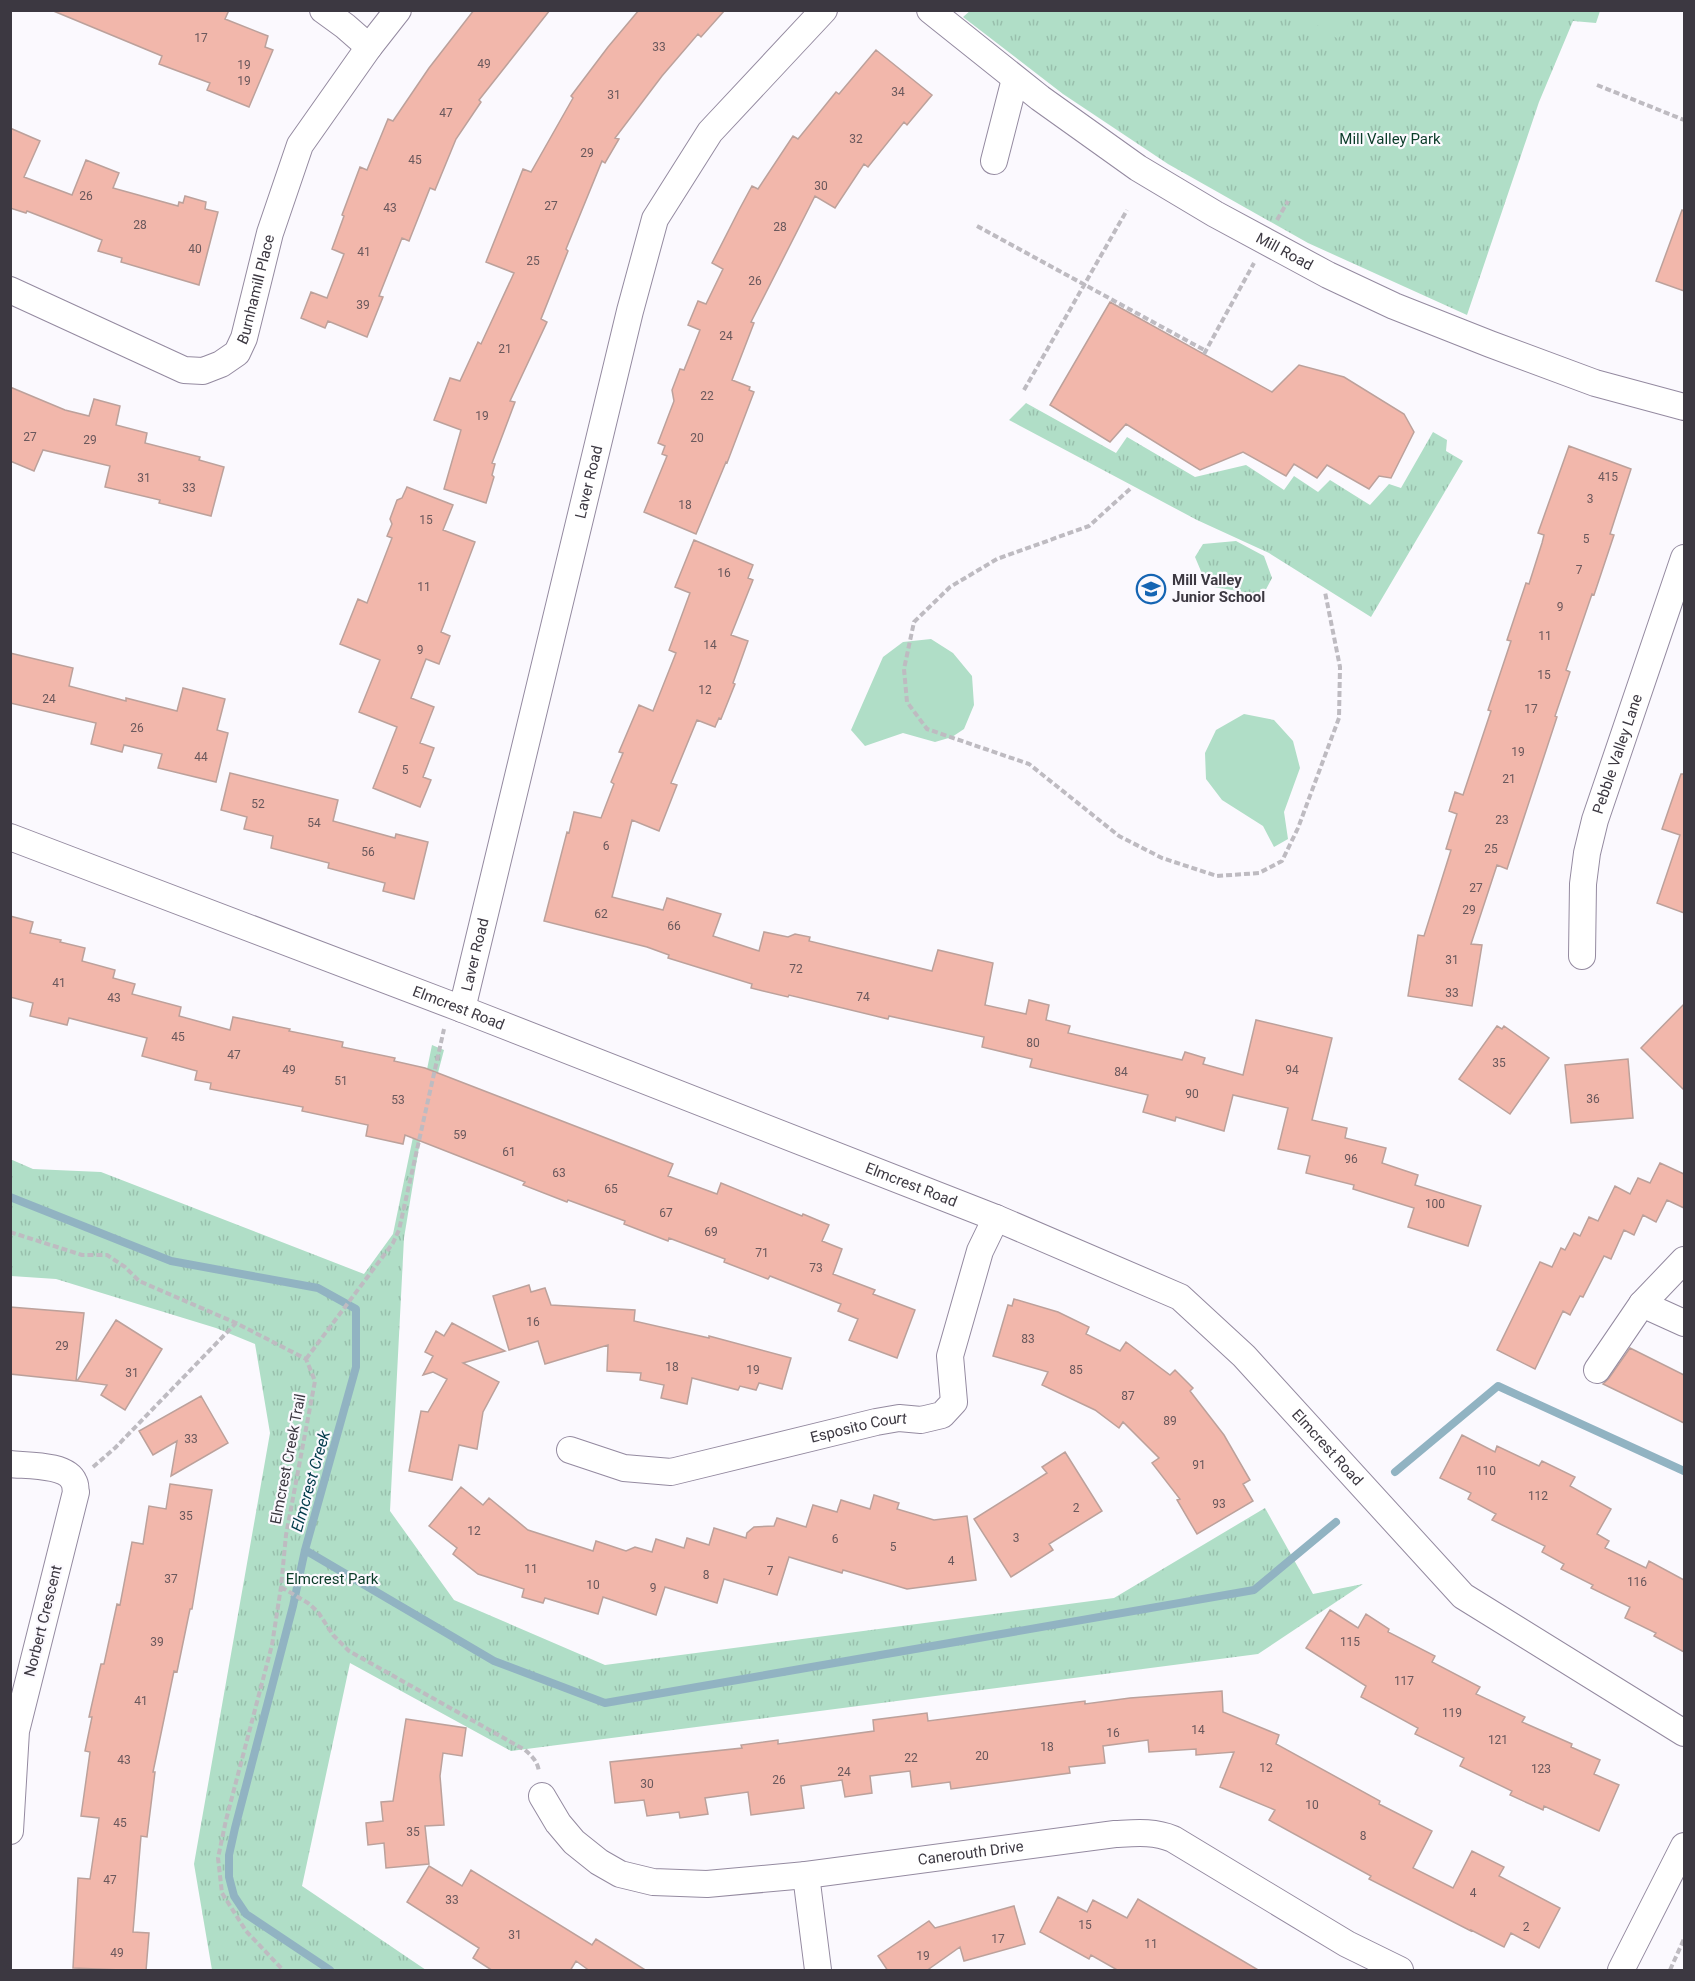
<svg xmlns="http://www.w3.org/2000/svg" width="1695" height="1981" font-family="Roboto,sans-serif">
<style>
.grass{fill:url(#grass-tufts)}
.garden{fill:#b0dec7}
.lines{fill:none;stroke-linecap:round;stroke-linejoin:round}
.stream{stroke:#91b3c2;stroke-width:8}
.building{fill:#f2b7ab;stroke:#bca19b;stroke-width:1.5}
.minor-casing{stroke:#948aa0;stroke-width:28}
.path{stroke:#bebbc1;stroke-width:4;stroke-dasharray:6 3;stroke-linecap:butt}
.minor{stroke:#fff;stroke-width:26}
.labels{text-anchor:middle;stroke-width:4.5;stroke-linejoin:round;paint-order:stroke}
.number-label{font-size:12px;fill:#6a585c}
.park-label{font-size:15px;fill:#0b3c29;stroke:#fbf9fe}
.street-label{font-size:15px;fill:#3c3841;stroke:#fbf9fe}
.poi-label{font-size:15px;font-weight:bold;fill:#3c3841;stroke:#fbf9fe;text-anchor:start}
.water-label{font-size:16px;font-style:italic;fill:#003a4a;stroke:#fbf9fe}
</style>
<defs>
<pattern id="grass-tufts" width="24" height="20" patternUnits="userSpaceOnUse" patternTransform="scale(1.5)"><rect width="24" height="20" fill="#b0dec7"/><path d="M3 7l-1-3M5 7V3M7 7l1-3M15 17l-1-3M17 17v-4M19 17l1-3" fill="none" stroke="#98bfac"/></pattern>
</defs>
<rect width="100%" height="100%" fill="#fbf9fe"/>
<!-- grass -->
<path class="grass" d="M971 10 1600 11 1596 23 1573 21 1539 102 1467 315 1308 243 1168 164 1063 94 963 17Z
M1026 403 1116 453 1127 437 1195 477 1246 465 1284 490 1294 476 1318 492 1330 480 1370 505 1389 484 1401 488 1433 432 1447 440 1446 451 1463 461 1371 617 1269 553 1197 520 1009 420Z
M1236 541 1264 556 1272 578 1263 595 1213 587 1203 576 1195 557 1203 544Z
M432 1045 444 1050 420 1141 404 1238 390 1511 454 1600 605 1665 1114 1598 1265 1508 1313 1594 1363 1584 1258 1654 511 1751 350 1663 302 1886 426 1970H212L194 1864 270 1433 255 1344 216 1328 56 1279 11 1276 10 1159 33 1169 101 1172 364 1274 393 1234Z"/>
<!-- garden -->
<path class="garden" d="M1296 11H1358L1338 39Z
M931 639 953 653 972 676 974 705 964 729 952 737 935 742 903 733 865 746 851 730 883 657 903 642Z
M1244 714 1274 720 1293 741 1300 768 1284 812 1288 839 1274 847 1263 826 1222 800 1206 779 1205 753 1216 730Z"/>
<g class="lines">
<!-- stream -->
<path class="stream" d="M10 1197 171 1261 318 1288 356 1309V1367L305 1550 293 1606 235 1828 229 1855V1877L234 1896 246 1914 330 1970
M1395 1472 1498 1386 1684 1471
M305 1550 494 1661 605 1703 1254 1590 1336 1522"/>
</g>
<!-- building -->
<path class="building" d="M51 10H229L225 19 268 36 265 47 273 50 249 107 207 90 210 83 159 64 162 56Z
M474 10H550L479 100 481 102 456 139 435 190 430 188 409 241 402 238 379 296 383 297 367 337 328 321 325 328 301 318 311 292 327 298 344 254 332 249 344 216 342 215 360 167 367 170 388 119 393 121 429 68Z
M639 10H725L701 37 698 34 662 76 615 138 619 139 605 163 602 161 566 249 568 251 541 319 547 322 510 401 515 402 492 463 495 464 492 475 494 477 486 503 444 489 461 430 434 420 450 378 460 381 478 342 481 344 514 273 486 262 523 169 531 172 573 98 571 96 608 47Z
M876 50 932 95 907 125 904 122 868 167 864 164 835 208 815 196 751 322 754 323 732 380 750 387 749 390 754 392 727 463 726 462 696 534 644 512 667 456 662 454 665 446 658 443 674 401 672 390 680 369 684 370 700 330 688 325 698 301 706 304 723 269 712 263 739 210 752 186 758 189 793 136 798 139 836 92 839 94Z
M10 128 40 141 24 177 72 195 86 160 119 173 113 188 178 206 179 202 183 203 185 196 206 202 205 209 218 212 199 285 121 262 122 258 98 251 102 240 27 211 26 213 10 208Z
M1682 210 1684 211V291L1656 281Z
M1110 302 1272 392 1299 365 1344 377 1404 414 1414 432 1391 478 1379 476 1369 489 1327 465 1317 478 1294 464 1286 476 1243 452 1200 470 1126 424 1110 442 1050 405Z
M10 387 65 410 89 416 94 399 120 406 116 425 147 433 145 443 200 457 199 460 224 467 211 516 159 503 160 500 105 487 110 466 43 450 34 471 10 461Z
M1569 446 1631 469 1610 534 1614 535 1594 595 1592 594 1566 670 1570 672 1555 716 1557 717 1507 869 1497 865 1471 944 1482 945 1472 1006 1408 996 1418 935 1424 936 1451 850 1446 849 1457 814 1449 811 1455 792 1463 795 1491 711 1488 710 1511 641 1507 640 1526 583 1529 584 1542 543 1544 535 1538 533Z
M407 487 453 505 443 530 475 542 441 632 450 636 439 664 426 659 411 698 434 707 420 743 434 748 423 777 431 780 420 807 373 788 397 727 359 712 380 660 340 644 358 599 367 603 392 538 387 536 392 524 390 519 397 500 402 498Z
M694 540 753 565 748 578 753 580 731 635 748 641 733 683 735 684 721 719 719 718 715 727 697 720 671 783 677 785 659 831 632 820 612 897 663 910 667 898 721 914 713 936 759 951 764 932 788 937 795 934 810 937 809 941 932 971 938 950 993 963 985 1005 1026 1014 1029 1000 1049 1005 1046 1020 1070 1026 1068 1033 1182 1060 1185 1052 1205 1058 1203 1064 1243 1075 1256 1020 1332 1038 1312 1120 1347 1128 1345 1138 1386 1148 1382 1163 1418 1175 1415 1185 1481 1206 1468 1246 1408 1227 1414 1208 1353 1189 1354 1185 1306 1173 1310 1156 1278 1149 1288 1108 1233 1095 1224 1131 1176 1117 1175 1121 1143 1112 1148 1095 1030 1067 1032 1059 982 1047 984 1037 889 1016 888 1019 789 995 788 997 751 988 752 984 668 958 669 955 647 947 544 921 567 832 569 833 574 812 601 818 614 784 611 782 623 753 619 752 639 705 653 711 676 653 669 650 690 593 675 587Z
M10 653 73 668 69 686 126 701V698L177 711 183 688 225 699 217 730 228 733 216 782 158 768 162 754 124 745 122 752 91 744 96 723 10 703Z
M230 773 338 800 333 821 395 838 396 834 428 842 414 899 383 891 385 883 328 868 329 863 271 848 273 836 244 829 247 817 221 810Z
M1681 774H1684V913L1657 903 1680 835 1662 829Z
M10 916 33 922 30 933 61 940 60 942 85 948 82 961 115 970 113 978 135 984 132 994 181 1007 179 1016 230 1030 233 1017 290 1029 289 1031 343 1042 342 1047 395 1058 394 1061 425 1068 673 1164 668 1176 717 1194 721 1183 802 1216 803 1214 829 1225 822 1241 842 1249 833 1274 875 1290 873 1294 915 1310 897 1358 849 1340 858 1319 838 1311 841 1304 770 1276 768 1279 724 1262 725 1259 669 1238 668 1241 624 1224 625 1221 568 1200 567 1202 523 1185 525 1182 405 1135 403 1144 366 1136 368 1125 302 1111 303 1107 210 1089 211 1083 195 1080 197 1071 142 1056 147 1038 69 1018 67 1025 30 1016 33 1003 10 997Z
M1684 1004V1090L1641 1048Z
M1497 1026 1502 1029 1504 1026 1549 1058 1510 1114 1459 1079Z
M1628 1059 1633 1118 1571 1123 1565 1065Z
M1660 1163 1684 1174V1208L1667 1200 1656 1222 1643 1215 1634 1235 1624 1230 1611 1259 1604 1256 1583 1297 1580 1296 1570 1315 1563 1311 1535 1369 1497 1350 1540 1262 1552 1267 1561 1248 1565 1250 1574 1233 1580 1236 1589 1217 1598 1221 1615 1186 1630 1194 1638 1178 1650 1183Z
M529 1285 531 1292 545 1288 551 1305 635 1310 634 1321 709 1338V1336L791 1358 782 1389 759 1383 756 1390 740 1386 738 1390 692 1378 687 1404 661 1398 664 1385 640 1380 641 1373 607 1371 608 1345 545 1364 538 1341 509 1350 493 1296Z
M1014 1299 1058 1312 1089 1327 1086 1334 1120 1351 1126 1342 1170 1375 1175 1370 1193 1388 1190 1391 1224 1435 1250 1480 1243 1484 1253 1501 1197 1534 1177 1500 1180 1499 1152 1463 1159 1458 1123 1422 1119 1428 1095 1410 1042 1385 1048 1372 993 1356 1008 1305 1012 1306Z
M10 1307 84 1313 76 1381 10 1374Z
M116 1320 162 1349 125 1410 101 1395 107 1385 77 1381Z
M452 1323 505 1351 463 1363 499 1382 483 1412 477 1449 459 1445 452 1480 409 1471 421 1411 428 1412 447 1379 433 1372 423 1375 433 1356 425 1352 436 1331 444 1336Z
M1630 1348 1684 1375V1423L1603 1384 1609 1378Z
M201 1396 228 1443 171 1476 177 1441 153 1455 139 1431Z
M1462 1435 1495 1452 1497 1446 1539 1466 1542 1461 1575 1477 1570 1486 1611 1509 1597 1534 1609 1541 1605 1548 1646 1568 1649 1561 1684 1580V1652L1654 1636 1656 1633 1625 1618 1630 1607 1591 1588 1593 1585 1561 1569 1564 1564 1542 1552 1545 1546 1492 1520 1496 1514 1468 1499 1471 1493 1440 1478Z
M1065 1452 1102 1511 1049 1544 1053 1550 1011 1577 974 1519 1047 1473 1042 1467Z
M170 1484 212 1490 192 1609H190L177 1672 174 1671 153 1772H155L147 1837 141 1836 133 1932 149 1933 146 1971 73 1968 78 1878 90 1879 99 1818 81 1816 90 1752 85 1751 92 1717H89L101 1664H104L117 1604 120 1605 132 1542 143 1544 149 1506 166 1509Z
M461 1487 483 1505 489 1498 528 1530 593 1551 596 1541 626 1551 635 1547 652 1552 656 1539 684 1548 687 1538 709 1545 714 1528 746 1538 747 1533 754 1527 774 1526 777 1518 806 1527 813 1505 837 1512 841 1500 870 1509 874 1495 899 1503 897 1509 934 1520 967 1516 976 1580 907 1589 843 1570 842 1573 789 1557 777 1595 724 1579 717 1603 665 1587 656 1615 603 1597 598 1614 545 1598 543 1603 522 1597 524 1589 478 1574 453 1554 457 1548 429 1526Z
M1330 1610 1358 1628 1366 1614 1389 1629 1388 1632 1435 1656 1432 1662 1480 1687 1476 1694 1525 1717 1522 1722 1572 1744 1571 1747 1600 1760 1594 1774 1619 1785 1599 1831 1544 1806 1543 1810 1510 1795 1512 1791 1460 1766 1464 1758 1415 1734 1418 1728 1361 1697 1366 1686 1306 1648Z
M1222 1691 1223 1712 1279 1735 1276 1744 1380 1801 1379 1804 1432 1831 1413 1868 1453 1888 1472 1851 1504 1867 1499 1876 1560 1908 1539 1948 1511 1933 1504 1947 1471 1930V1931L1369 1879 1371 1876 1269 1820 1275 1810 1220 1787 1234 1752 1196 1755V1749L1149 1752 1148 1740 1103 1746 1105 1763 1069 1767 1070 1773 951 1789 950 1782 912 1787 910 1771 870 1776 872 1793 845 1797 842 1780 801 1786 804 1808 751 1815 748 1792 705 1798 708 1814 680 1818 679 1812 647 1816 644 1800 615 1803 610 1762 742 1748 741 1745 778 1740V1744L874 1731 873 1720 927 1713 928 1721 1085 1701V1704L1130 1698Z
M406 1719 466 1728 462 1756 443 1753 440 1776 444 1825 425 1826 429 1864 386 1868 384 1843 368 1845 366 1823 383 1821 381 1802 393 1801Z
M429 1866 462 1886 471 1870 592 1945 596 1939 647 1971H590L576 1961 570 1971H493L473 1958 479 1948 407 1902Z
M1058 1897 1087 1912 1093 1900 1127 1918 1138 1899 1260 1971H1119L1091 1955 1089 1959 1040 1932Z
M1014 1906 1025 1944 964 1961 960 1947 926 1971H888L878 1956 929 1921 935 1928Z"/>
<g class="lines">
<!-- minor casing -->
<g class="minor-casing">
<g id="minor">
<path d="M323 10 345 26 369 47"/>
<path id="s1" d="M930 10 1040 98 1138 168 1215 214 1328 275 1394 306 1490 344 1595 383 1684 407"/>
<path d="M994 161 1015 79"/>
<path id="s2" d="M10 290 184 370 203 371 221 364 237 353 244 338 270 233 300 145 369 47 398 10"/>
<path id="s3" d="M10 837 462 1009 996 1218 1180 1297 1244 1356 1463 1596 1684 1733"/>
<path id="s4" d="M1582 956 1583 884 1587 853 1595 820 1684 558"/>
<path id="s5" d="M462 1009 630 311 655 219 710 132 824 10"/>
<path d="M1642 1304 1684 1323"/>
<path d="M1597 1370 1642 1304 1684 1260"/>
<path id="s6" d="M570 1450 624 1468 671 1472 876 1422 899 1418 921 1420 942 1415 954 1402 950 1356 980 1251 996 1218"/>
<path d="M10 1464C27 1466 67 1464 74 1482 76 1485 75 1489 76 1492L16 1731 10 1831"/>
<path id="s7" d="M542 1796 558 1823 574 1842 599 1862 620 1874 653 1882 707 1884 806 1875 1115 1834C1136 1833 1153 1831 1173 1839L1347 1944 1400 1970"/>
<path d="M806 1875 818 1970"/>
<path d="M1621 1970 1684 1846"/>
</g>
</g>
<!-- path -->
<path class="path" d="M1597 85 1684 120
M1277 220 1288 201
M977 226 1206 351
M1204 354 1254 263
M1024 390 1127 210
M1130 489 1089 526 997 559 950 587 914 622 904 669 907 702 927 729 1029 764 1119 836 1162 858 1217 876 1259 873 1282 861 1298 828 1339 718 1340 667 1325 592
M10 1232 82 1255H107L125 1267 139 1281 236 1323 306 1359 315 1381 286 1535 281 1587 272 1645 226 1820 218 1858 222 1893 246 1931 283 1970
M306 1359 393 1243 399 1230 444 1029
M93 1467 115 1448 236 1323
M281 1587 308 1603 318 1612 333 1635 349 1651 525 1750C532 1756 538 1762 539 1772
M1670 1970 1684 1939"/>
<!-- minor -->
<use href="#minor" class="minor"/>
</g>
<!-- icons -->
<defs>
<g id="school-ring" transform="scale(1.5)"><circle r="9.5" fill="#fbf9fe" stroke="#1565b3" stroke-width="1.5"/><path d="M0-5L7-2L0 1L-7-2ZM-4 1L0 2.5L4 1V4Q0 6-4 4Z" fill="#1565b3"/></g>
</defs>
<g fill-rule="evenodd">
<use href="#school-ring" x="1151" y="589"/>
</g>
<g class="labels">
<!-- number labels -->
<g class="number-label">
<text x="201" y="42">17</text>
<text x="659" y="51">33</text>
<text x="484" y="68">49</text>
<text x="244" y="69">19</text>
<text x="244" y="85">19</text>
<text x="898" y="96">34</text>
<text x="614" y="99">31</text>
<text x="446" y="117">47</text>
<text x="856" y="143">32</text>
<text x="587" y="157">29</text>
<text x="415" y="164">45</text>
<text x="821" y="190">30</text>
<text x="86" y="200">26</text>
<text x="551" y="210">27</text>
<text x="390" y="212">43</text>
<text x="140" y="229">28</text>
<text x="780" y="231">28</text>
<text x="195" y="253">40</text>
<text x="364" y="256">41</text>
<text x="533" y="265">25</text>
<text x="755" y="285">26</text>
<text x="363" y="309">39</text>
<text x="726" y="340">24</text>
<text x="505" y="353">21</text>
<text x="707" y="400">22</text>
<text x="482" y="420">19</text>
<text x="30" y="441">27</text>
<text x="697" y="442">20</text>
<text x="90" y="444">29</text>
<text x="1608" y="481">415</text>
<text x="144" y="482">31</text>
<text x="189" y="492">33</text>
<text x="1590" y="503">3</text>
<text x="685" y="509">18</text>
<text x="426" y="524">15</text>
<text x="1586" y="543">5</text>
<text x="1579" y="574">7</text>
<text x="724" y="577">16</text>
<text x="424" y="591">11</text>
<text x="1560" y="611">9</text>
<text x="1545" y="640">11</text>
<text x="710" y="649">14</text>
<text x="420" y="654">9</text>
<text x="1544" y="679">15</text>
<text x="705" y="694">12</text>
<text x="49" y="703">24</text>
<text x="1531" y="713">17</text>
<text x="137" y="732">26</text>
<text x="1518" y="756">19</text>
<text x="201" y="761">44</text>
<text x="405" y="774">5</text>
<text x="1509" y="783">21</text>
<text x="258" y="808">52</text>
<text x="1502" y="824">23</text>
<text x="314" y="827">54</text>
<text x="606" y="850">6</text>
<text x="1491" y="853">25</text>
<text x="368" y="856">56</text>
<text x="1476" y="892">27</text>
<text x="1469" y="914">29</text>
<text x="601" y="918">62</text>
<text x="674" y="930">66</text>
<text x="1452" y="964">31</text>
<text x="796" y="973">72</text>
<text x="59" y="987">41</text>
<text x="1452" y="997">33</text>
<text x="863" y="1001">74</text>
<text x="114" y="1002">43</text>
<text x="178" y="1041">45</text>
<text x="1033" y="1047">80</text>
<text x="234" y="1059">47</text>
<text x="1499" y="1067">35</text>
<text x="289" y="1074">49</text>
<text x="1292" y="1074">94</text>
<text x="1121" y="1076">84</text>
<text x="341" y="1085">51</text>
<text x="1192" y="1098">90</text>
<text x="1593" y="1103">36</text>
<text x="398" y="1104">53</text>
<text x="460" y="1139">59</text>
<text x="509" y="1156">61</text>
<text x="1351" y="1163">96</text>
<text x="559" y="1177">63</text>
<text x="611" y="1193">65</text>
<text x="1435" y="1208">100</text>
<text x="666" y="1217">67</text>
<text x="711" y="1236">69</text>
<text x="762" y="1257">71</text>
<text x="816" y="1272">73</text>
<text x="533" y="1326">16</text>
<text x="1028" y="1343">83</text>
<text x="62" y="1350">29</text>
<text x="672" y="1371">18</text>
<text x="753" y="1374">19</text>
<text x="1076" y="1374">85</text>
<text x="132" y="1377">31</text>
<text x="1128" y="1400">87</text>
<text x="1170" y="1425">89</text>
<text x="191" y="1443">33</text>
<text x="1199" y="1469">91</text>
<text x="1486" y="1475">110</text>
<text x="1538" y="1500">112</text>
<text x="1219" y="1508">93</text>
<text x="1076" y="1512">2</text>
<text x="186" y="1520">35</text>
<text x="474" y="1535">12</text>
<text x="1016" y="1542">3</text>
<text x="835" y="1543">6</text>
<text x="893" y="1551">5</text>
<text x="951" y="1565">4</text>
<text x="531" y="1573">11</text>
<text x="770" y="1575">7</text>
<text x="706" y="1579">8</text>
<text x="171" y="1583">37</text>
<text x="1637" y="1586">116</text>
<text x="593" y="1589">10</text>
<text x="653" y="1592">9</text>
<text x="157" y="1646">39</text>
<text x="1350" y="1646">115</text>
<text x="1404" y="1685">117</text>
<text x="141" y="1705">41</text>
<text x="1452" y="1717">119</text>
<text x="1198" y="1734">14</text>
<text x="1113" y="1737">16</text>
<text x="1498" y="1744">121</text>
<text x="1047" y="1751">18</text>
<text x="982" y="1760">20</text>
<text x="911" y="1762">22</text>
<text x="124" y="1764">43</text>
<text x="1266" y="1772">12</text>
<text x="1541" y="1773">123</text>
<text x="844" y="1776">24</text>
<text x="779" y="1784">26</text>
<text x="647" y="1788">30</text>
<text x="1312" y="1809">10</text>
<text x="120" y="1827">45</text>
<text x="413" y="1836">35</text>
<text x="1363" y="1840">8</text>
<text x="110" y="1884">47</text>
<text x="1473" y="1897">4</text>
<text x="452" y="1904">33</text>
<text x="1085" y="1929">15</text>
<text x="1526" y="1931">2</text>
<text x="515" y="1939">31</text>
<text x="998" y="1943">17</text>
<text x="1151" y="1948">11</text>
<text x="117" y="1957">49</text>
<text x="923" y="1960">19</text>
</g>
<!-- park labels -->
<g class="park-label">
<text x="1390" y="144">Mill Valley Park</text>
<text x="332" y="1584">Elmcrest Park</text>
</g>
<!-- street labels -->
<g class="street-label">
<text dy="5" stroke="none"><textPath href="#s1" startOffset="430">Mill Road</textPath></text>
<text dy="5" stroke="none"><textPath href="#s2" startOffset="316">Burnhamill Place</textPath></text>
<text dy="5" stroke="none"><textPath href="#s5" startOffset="542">Laver Road</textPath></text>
<text dy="5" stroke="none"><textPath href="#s4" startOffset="207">Pebble Valley Lane</textPath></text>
<text dy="5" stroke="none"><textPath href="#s5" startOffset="56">Laver Road</textPath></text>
<text dy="5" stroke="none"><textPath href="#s3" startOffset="480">Elmcrest Road</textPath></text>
<text dy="5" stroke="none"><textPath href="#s3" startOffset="966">Elmcrest Road</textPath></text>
<text dy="5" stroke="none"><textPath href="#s6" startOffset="297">Esposito Court</textPath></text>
<text dy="5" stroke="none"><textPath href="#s3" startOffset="1468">Elmcrest Road</textPath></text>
<text transform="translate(288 1459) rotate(-79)" y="5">Elmcrest Creek Trail</text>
<text transform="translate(43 1621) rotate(-76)" y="5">Norbert Crescent</text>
<text dy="5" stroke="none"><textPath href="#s7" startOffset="466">Canerouth Drive</textPath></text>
</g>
<!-- poi labels -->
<g class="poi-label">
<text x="1172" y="585">Mill Valley<tspan x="1172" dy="17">Junior School</tspan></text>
</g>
<!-- water labels -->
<g class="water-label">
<text transform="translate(310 1481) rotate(-74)" y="6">Elmcrest Creek</text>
</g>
</g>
<!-- border -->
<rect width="1695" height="1981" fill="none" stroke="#3c3841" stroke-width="24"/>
</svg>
